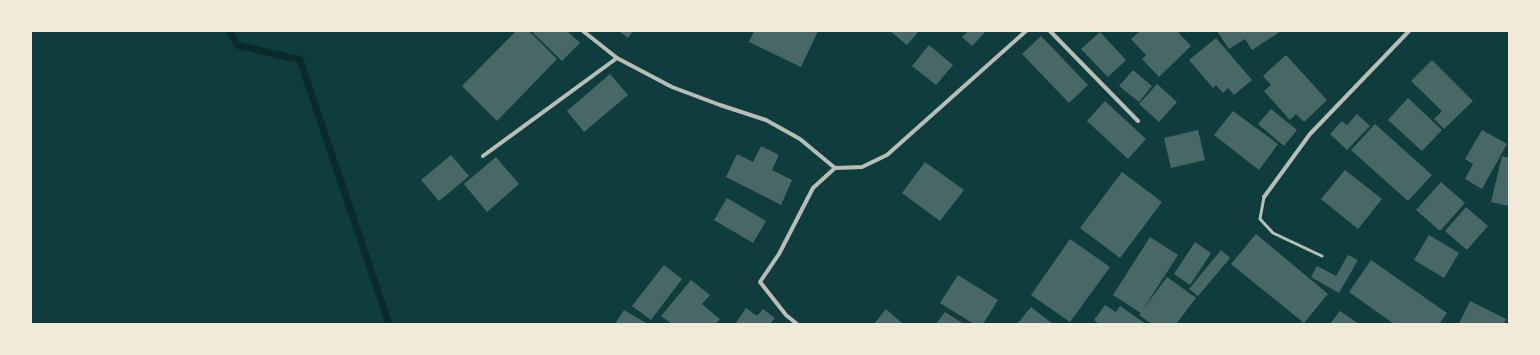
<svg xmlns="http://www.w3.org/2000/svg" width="1540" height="355" font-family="'Work Sans',sans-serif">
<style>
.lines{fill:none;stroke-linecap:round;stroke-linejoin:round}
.stream{stroke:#0a2a2b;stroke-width:7}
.building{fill:#486865}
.service{stroke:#b8beb3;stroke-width:3}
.minor{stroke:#b8beb3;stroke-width:4}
</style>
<rect width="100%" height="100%" fill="#0f3d3e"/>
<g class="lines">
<!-- stream -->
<path class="stream" d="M230 31 237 45 300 60 389 324"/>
</g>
<!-- building -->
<path class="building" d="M516 31H529L557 59 497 121 462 86Z
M535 31H567L580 43 562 61 533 33Z
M619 31H633L628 38Z
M754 31H818L801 67 749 42Z
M890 31H919L907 45Z
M968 31H986L972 46 962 37Z
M1140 31H1177L1191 46 1159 77 1142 59 1146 55 1131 39Z
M1217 31H1281L1252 50 1245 39 1229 49Z
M1100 32 1126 60 1108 77 1081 49Z
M1041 36 1088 85 1069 103 1022 54Z
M1216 38 1252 80 1234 95 1228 88 1223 93 1216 85 1213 88 1189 60Z
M929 45 953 65 936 85 912 66Z
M1286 55 1327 100 1304 122 1296 114 1290 120 1264 91 1271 85 1263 76Z
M1432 60 1473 101 1444 129 1434 119 1442 111 1411 81Z
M1133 70 1152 86 1139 102 1119 86Z
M610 74 628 95 584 132 567 111Z
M1157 84 1177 102 1159 122 1139 104Z
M1408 98 1442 130 1422 151 1388 120Z
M1105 101 1146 139 1128 159 1087 121Z
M1271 109 1297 130 1284 146 1258 124Z
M1233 111 1278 144 1259 170 1214 135Z
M1357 114 1370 126 1347 150 1330 134 1342 121 1347 125Z
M1375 124 1432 175 1408 201 1351 150Z
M1198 130 1205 160 1171 168 1164 138Z
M1482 130 1507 144 1482 189 1465 179 1473 164 1465 159Z
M761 146 779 155 772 170 792 180 781 205 726 177 737 154 753 162Z
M451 155 469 176 439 201 421 180Z
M1502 156 1509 158V206L1491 202Z
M496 157 519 184 487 212 464 184Z
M925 162 964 190 940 221 902 193Z
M1345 170 1382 199 1358 229 1321 199Z
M1122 172 1162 202 1120 258 1080 228Z
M1441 182 1465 203 1440 231 1416 210Z
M727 198 766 221 753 243 714 220Z
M1466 207 1488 226 1467 250 1445 231Z
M1256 234 1328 294 1304 323 1231 264Z
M1429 235 1459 253 1444 278 1414 260Z
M1150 237 1178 255 1142 311 1167 277 1196 298 1176 324H1152L1139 315 1141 313 1113 295Z
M1070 239 1110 267 1070 322 1031 295Z
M1195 242 1211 253 1190 285 1174 274Z
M1221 250 1230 258 1198 296 1189 289Z
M1348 255 1358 260 1339 293 1311 277 1317 266 1336 276Z
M1371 260 1447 313 1439 324H1394L1349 292Z
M664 265 682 279 651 320 632 306Z
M958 275 998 300 983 324H974L940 303Z
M691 280 710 295 702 304 720 319 716 324H672L661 316Z
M1470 301 1506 319 1504 324H1459Z
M1105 305 1116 312 1120 306 1146 324H1099L1094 320Z
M1031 307 1053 324H1017Z
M746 308 757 316 763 309 775 318 770 324H735Z
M886 309 903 324H874Z
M624 310 648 324H615Z
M1340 311 1359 324H1330Z
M945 312 964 324H936Z"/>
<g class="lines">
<!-- service -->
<path class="service" d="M1264 197 1260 219 1273 233 1322 256"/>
<!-- minor -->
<path class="minor" d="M583 31 617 58 672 87 720 105 766 120 800 139 835 168
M1050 31 1138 121
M483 156 617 58
M1264 197 1310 134 1409 31
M797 324 786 315 760 282 779 254 813 188 835 168 862 167 887 155 1026 31"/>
</g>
<!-- border -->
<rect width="1540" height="355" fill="none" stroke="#f1e9da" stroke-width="64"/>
</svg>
